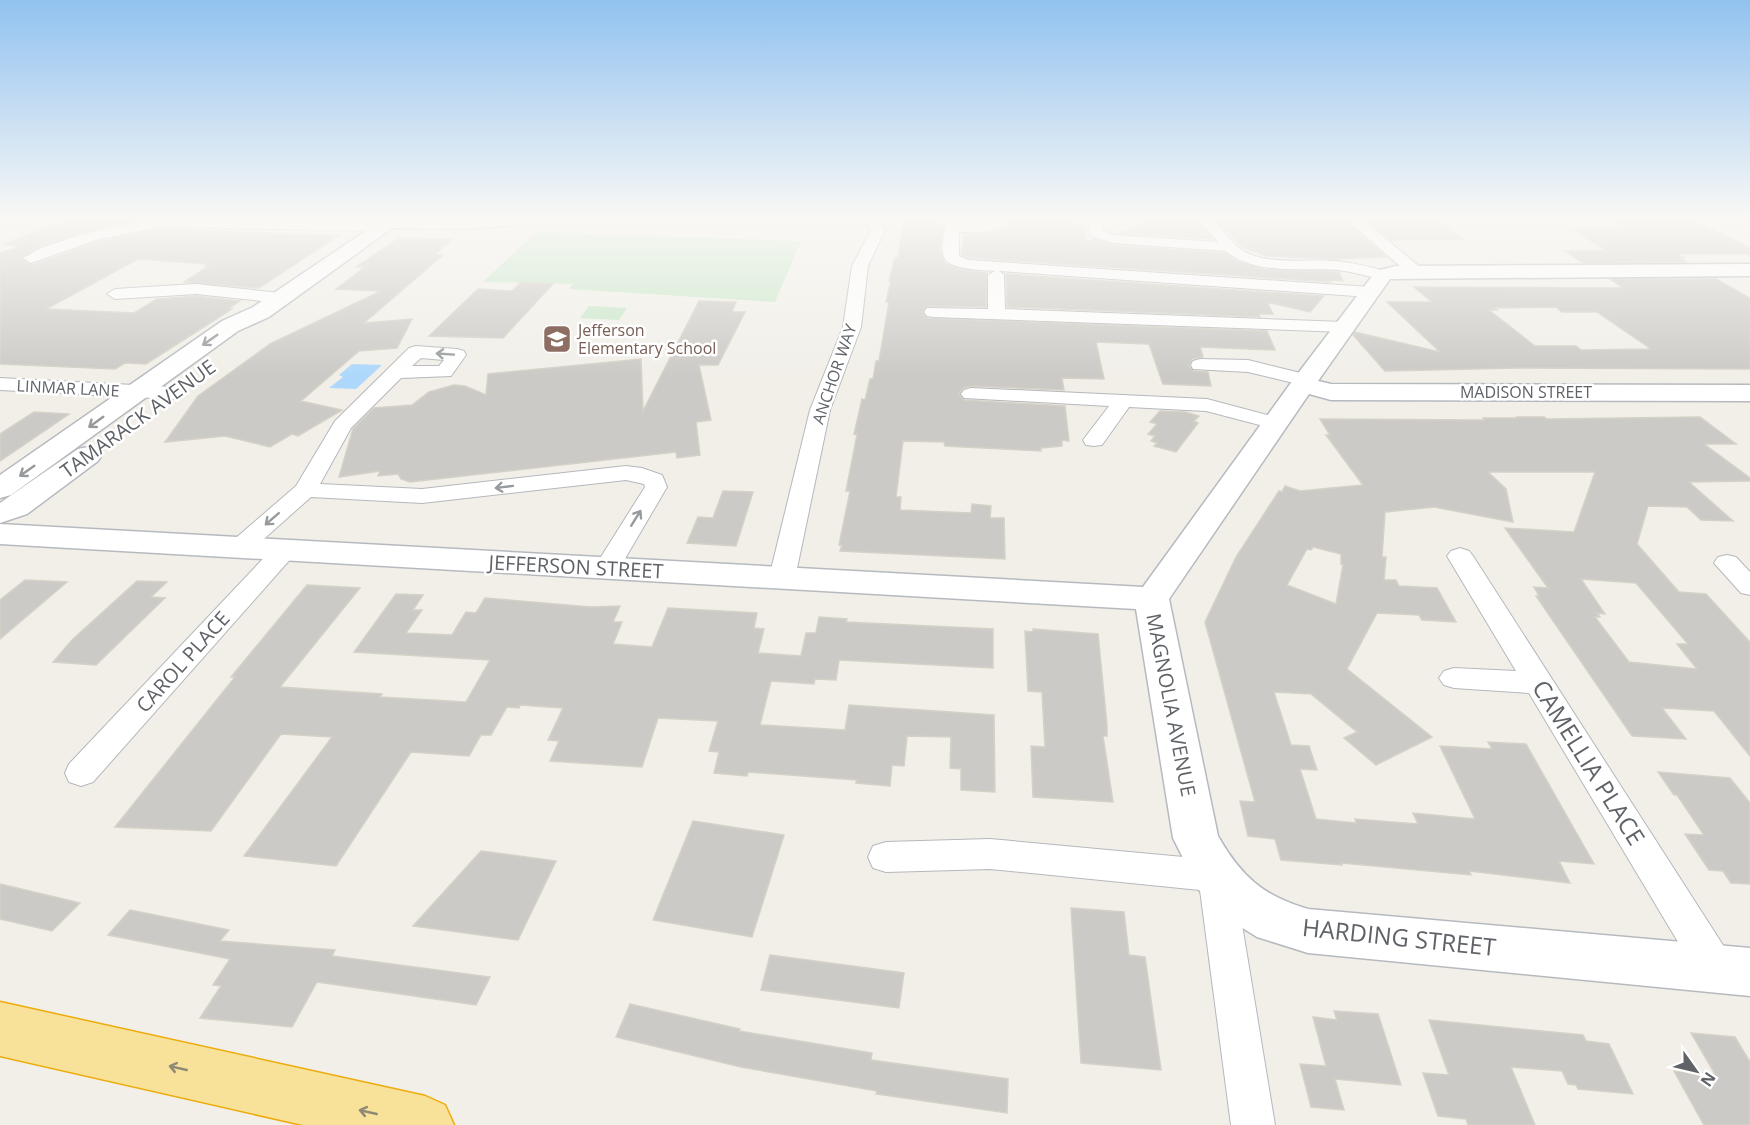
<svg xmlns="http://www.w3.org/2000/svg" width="1750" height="1125" font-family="'Open Sans',sans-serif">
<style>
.green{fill:#c7e6c7}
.water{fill:#aed8fb}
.building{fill:#cccac6;stroke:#d5d1c7;stroke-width:1.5;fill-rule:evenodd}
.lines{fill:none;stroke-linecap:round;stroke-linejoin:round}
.street-casing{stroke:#b5b8bc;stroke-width:2}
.secondary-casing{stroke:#b6babf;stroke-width:3}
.highway-casing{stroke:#edab0c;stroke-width:3}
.street{fill:#fff;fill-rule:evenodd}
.secondary{fill:#fff;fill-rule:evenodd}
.highway{fill:#f8e198;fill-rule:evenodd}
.oneway{stroke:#979a9d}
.oneway2{stroke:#8d8976}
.labels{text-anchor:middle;stroke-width:5;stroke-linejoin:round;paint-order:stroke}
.far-education-label{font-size:16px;fill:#785e54;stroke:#fff;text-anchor:start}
.far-street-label{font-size:16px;fill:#5f6368;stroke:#fff}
.street-label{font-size:20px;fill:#5f6368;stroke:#fff}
.near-street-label{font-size:24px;fill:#5f6368;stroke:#fff}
</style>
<rect width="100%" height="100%" fill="#f1efe8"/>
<!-- green -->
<path class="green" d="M536 232 801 241 775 302 569 289 573 284 483 282Z
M589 306H590L627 308 619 320 580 318Z"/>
<!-- water -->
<path class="water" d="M352 364 382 365 356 389 329 388 343 377 339 375Z"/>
<!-- building -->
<path class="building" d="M75 218H152L111 225 73 235 40 246 21 259 32 265 100 241 161 229 338 236 259 288 184 282 209 266H204L208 264 138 259 46 309 134 313 157 299 196 296 240 301 228 309H232L146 364 125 363 115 369 0 364V253L20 246 3 244Z
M904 218H936L943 225 940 248 945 263 959 269 987 273 986 307 927 306 922 312 927 318 1267 331 1275 350 1200 347 1203 357 1192 359 1189 366 1193 371 1208 372 1211 386 1163 384 1149 344 1096 342 1104 379 1062 378 1064 390 971 386 963 388 959 394 964 400 1065 406 1069 441 1062 440V446L1041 448V451L945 446 944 442 903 441 896 497H901L900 510 971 513 972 504 991 506 990 518H1004L1005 559 840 551 842 545H839L850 491H846L856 440 857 435 854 434 862 399 865 400 870 379H873L876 361H879L889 302H886L891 281H889L895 258H898Z
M1009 218 1074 221 1075 224H1083L1087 242 1094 239 1113 245 1225 253 1237 261 1265 269 1339 272 1343 281 1330 280 1331 282 969 258 961 255 964 234H983L1004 228 1009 224Z
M1142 218 1197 220 1213 239 1117 233 1146 224Z
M1343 218 1386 257 1332 259 1266 256 1242 247 1217 220Z
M1365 218H1436L1464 239 1390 240Z
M1609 218H1690L1750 248V254H1677L1685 258H1679L1687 262 1583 263 1565 251H1607L1572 229H1626Z
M399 238 453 239 434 255H443L364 323 412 319 397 348 359 351 301 401 342 410 298 436 292 434 270 447 225 436 165 442 198 396 270 344 381 291 336 289 365 267H356Z
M1006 274 1324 296 1310 312 1267 302 1273 314H1259L1260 317 1007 307Z
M1610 279H1716L1750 298V369L1518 368 1385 371 1353 335 1355 332 1440 352 1387 302H1432L1414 287 1623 288ZM1556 307 1562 312H1597L1651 349 1581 350 1576 346H1535L1489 310H1497L1494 308Z
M521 282 553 284 503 338 429 336 478 289 512 291Z
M699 301 736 302 732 312H745L718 365H699L711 420 696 422 700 455 677 458 676 452 410 482 401 479 398 474 378 476 380 471 339 477 353 429 374 408 412 405 429 392 454 385 465 386 486 395 488 374 641 359 643 411Z
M1160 411 1185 412 1199 416 1194 421 1198 423 1176 452 1154 446 1157 443 1151 441 1155 436 1148 434 1157 424 1150 422Z
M34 412 69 414 0 461V434Z
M1516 417H1544L1547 419 1700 417 1736 444H1704L1750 478V481L1689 482 1733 521 1701 520 1687 507 1648 506 1637 544 1679 592 1706 594 1750 642V756L1714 711 1662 708 1686 739 1632 736 1536 596H1539L1534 587 1548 588 1505 528 1574 532 1595 472H1488L1506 489 1513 522 1434 507 1385 512 1382 557H1386L1384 580H1396L1399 586 1437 588 1456 622 1422 620 1419 615 1377 613 1347 669 1432 737 1376 765 1344 738 1357 732 1311 694 1274 692 1291 745 1309 746 1317 770 1300 769 1316 819 1356 823 1355 819 1418 824 1413 813 1475 819 1440 746 1492 749 1488 742 1526 744 1594 864 1559 861 1570 883 1469 871 1471 875 1342 863V865L1281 860 1275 839 1248 836 1240 801 1255 802 1205 622 1236 557 1279 491 1282 492 1285 486 1300 491 1363 485 1326 435H1330L1320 419 1484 420 1483 418H1518ZM1313 547 1341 554V564L1343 565 1336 604 1287 585 1307 549 1311 550ZM1581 579 1636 583 1688 644H1677L1697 669 1629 662 1595 617H1600L1597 613 1605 614Z
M723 491 753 492 736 546 687 543 698 517 713 518Z
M25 580 67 582 0 639V600Z
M137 581 167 582 151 597 165 598 96 665 53 662 72 640Z
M307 585 360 588 280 687 382 694 380 697 466 702 490 660 354 652 396 594 423 595 413 610H422L406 633 452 635 466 612 476 613 485 598 591 607 620 606 613 622H622L613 644 652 647 668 608 757 613 754 628 764 629 758 653 801 656 806 633H816L819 617 847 619 846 622 993 629V668L839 660 836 680 815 679 814 684 771 681 760 725 845 730 849 705 994 715 995 792 961 790V769L950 768 951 737 907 736 904 766 892 765 890 786 856 783 857 780 748 772 747 776 714 773 719 752 709 751 718 721 658 718 642 767 550 761 559 741 548 740 563 708 520 705 519 708 507 707 491 735H481L469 756 411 752 336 866 244 856 332 737 281 734 211 831 115 827 235 677H231Z
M1033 629 1098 634 1107 725V736H1103L1113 802 1033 797 1031 746 1045 747 1042 692 1028 691 1025 631 1033 632Z
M1658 772 1730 778 1750 803V884L1731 883 1723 871 1709 870 1685 834 1704 835 1677 795H1674Z
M693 821 784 835 752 937 653 920Z
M481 851 556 861 518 940 413 926Z
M0 884 80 903 52 931 0 919Z
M1071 908 1124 912 1129 955 1145 957 1161 1070 1081 1063Z
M130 910 229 930 220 941 335 950 332 956 490 977 476 1005 317 982 292 1027 200 1018 221 986 213 985 230 959 108 935Z
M770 955 904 973 899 1008 761 990Z
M630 1004 740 1029 739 1031 872 1053 871 1060 1008 1079 1007 1113 876 1094 877 1091 741 1067 616 1037Z
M1334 1011 1378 1014 1401 1085 1335 1079 1344 1110 1311 1107 1300 1064 1326 1066 1313 1017 1337 1020Z
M1429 1020 1583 1035 1586 1041 1609 1044 1633 1094 1578 1089 1576 1085 1568 1084 1562 1071 1511 1067 1535 1125H1468L1466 1119 1438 1116 1423 1073 1449 1075Z
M1691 1033 1735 1037 1750 1062V1125H1704L1674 1071 1715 1074Z"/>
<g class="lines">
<!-- street casing -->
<g class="street-casing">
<path id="street" d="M0 218H11L12 220 10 223 0 224Z
M491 218H531C515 233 416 228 391 228L385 231 162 227 99 239 31 263 23 258 41 248 74 237 111 227 162 219 382 223 388 220Z
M752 218H779C773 224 758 224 752 218Z
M853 218 878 219 885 230 868 266 861 327 830 410 795 578 791 584 782 586 773 584 769 578 810 410 843 327 852 266 871 230 868 225Z
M946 218H960V224H982L991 221V218H1005L1003 226 983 232H959V256L968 260 1370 287 1378 292 1370 297 999 271 1004 275 1005 309 1344 322 1350 323 1353 327 1350 331 1344 332 933 317 927 316 924 312 927 308 988 309V275L995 271C983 270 949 270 944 257 940 247 945 229 946 218Z
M1087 218H1101L1103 231 1115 235 1218 242 1198 218H1213C1222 229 1232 245 1245 252 1271 265 1306 259 1333 261 1352 262 1370 267 1389 272L1391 275 1383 280C1368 276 1353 272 1338 270 1302 267 1256 276 1226 251L1113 243 1091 236Z
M1345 218H1361L1421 268 1423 271 1421 274H1409Z
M196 284 281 293 289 298 281 303 196 294 115 299 107 294 115 289Z
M416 346 457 349 464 351 466 355 451 376 401 378 351 428 320 484 422 489 626 466 642 468 662 475 667 487 616 574 607 576 598 574 594 568 645 487 644 484 626 480 422 503 311 497 248 553 239 556 230 553 226 548 230 543 296 486 335 421 409 348ZM421 358 444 360 439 366H412Z
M1200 359 1248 360 1313 376 1316 380 1313 384 1306 386 1248 372 1193 369 1191 365 1193 361Z
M0 378 172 387 179 389 182 393 179 397 172 399 0 390Z
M971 388 1207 399 1282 419 1285 423 1282 427 1275 429 1206 411 1129 407 1102 445 1094 446 1086 445 1083 440 1109 406 964 398 961 394 964 390Z
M285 542 294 545 298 550 294 555 93 782 81 786 69 782 65 773 69 764 276 545Z
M1460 548 1469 551 1473 556 1730 956 1736 969 1730 982 1716 988 1702 982 1529 693 1454 688 1444 685 1439 678 1444 671 1454 668 1516 671 1447 556 1451 551Z
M1727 555 1736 557 1750 572V595L1741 593 1714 563 1718 557Z
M990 839 1216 860 1229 865 1234 876 1275 1125H1231L1200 890 990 869 886 872 873 868 868 857 873 846 886 842Z"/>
</g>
<!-- secondary casing -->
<g class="secondary-casing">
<path id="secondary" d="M385 218H406L269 317 238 331 11 495 0 498V475L222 321 253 307Z
M1750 264V276L1390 279 1318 381 1331 384 1750 385V401L1331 400 1309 394 1169 599 1218 836C1241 876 1263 896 1308 909L1750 948V996L1308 953 1257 937 1220 914 1199 890 1173 838 1136 609 0 544V524L1143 587 1293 380 1376 271 1396 266Z
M88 447 98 449 102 455 98 461 27 514 0 523V503L78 449Z"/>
</g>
<!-- highway casing -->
<g class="highway-casing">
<path id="highway" d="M0 1002 425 1096 445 1105 454 1125H303L0 1056Z"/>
</g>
<!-- street -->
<use href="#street" class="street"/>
<!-- secondary -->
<use href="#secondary" class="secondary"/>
<!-- highway -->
<use href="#highway" class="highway"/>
</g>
<!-- one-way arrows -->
<defs><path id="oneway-shaft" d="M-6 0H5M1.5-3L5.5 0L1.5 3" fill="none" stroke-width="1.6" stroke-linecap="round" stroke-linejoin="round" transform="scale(1.5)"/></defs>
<g class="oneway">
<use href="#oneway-shaft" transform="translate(210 340) rotate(145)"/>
<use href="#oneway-shaft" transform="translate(445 354) rotate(-176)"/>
<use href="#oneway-shaft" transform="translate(96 422) rotate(144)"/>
<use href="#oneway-shaft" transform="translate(27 471) rotate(145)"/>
<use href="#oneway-shaft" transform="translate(504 487) rotate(173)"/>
<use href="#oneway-shaft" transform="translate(636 518) rotate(-58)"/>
<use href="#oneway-shaft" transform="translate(272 519) rotate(139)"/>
</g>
<g class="oneway2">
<use href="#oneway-shaft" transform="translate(178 1068) rotate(-167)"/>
<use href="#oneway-shaft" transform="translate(368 1112) rotate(-167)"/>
</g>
<!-- sky -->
<linearGradient id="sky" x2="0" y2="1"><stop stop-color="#91c2f0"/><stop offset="0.58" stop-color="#f9f8f5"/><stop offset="1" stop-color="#f9f8f5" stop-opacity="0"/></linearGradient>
<rect width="1750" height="376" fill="url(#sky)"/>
<!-- icons -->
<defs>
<g id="school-square" transform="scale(1.5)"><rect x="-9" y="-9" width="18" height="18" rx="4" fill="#8d6e63" stroke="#fff"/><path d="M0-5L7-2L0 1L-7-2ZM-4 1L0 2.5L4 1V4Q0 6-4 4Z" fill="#fff"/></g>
</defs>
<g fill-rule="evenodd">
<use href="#school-square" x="557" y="339"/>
</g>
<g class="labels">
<!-- far-education labels -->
<g class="far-education-label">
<text x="578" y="336">Jefferson<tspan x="578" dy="18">Elementary School</tspan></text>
</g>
<!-- far-street labels -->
<g class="far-street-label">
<text transform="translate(834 374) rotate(-71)" y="6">ANCHOR WAY</text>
<text transform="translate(68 388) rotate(3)" y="6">LINMAR LANE</text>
<text x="1526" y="398">MADISON STREET</text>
</g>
<!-- street labels -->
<g class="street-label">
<text transform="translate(138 419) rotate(-36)" y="7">TAMARACK AVENUE</text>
<text transform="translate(576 567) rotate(3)" y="7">JEFFERSON STREET</text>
<text transform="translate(183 662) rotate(-48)" y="7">CAROL PLACE</text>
<text transform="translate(1171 705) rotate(79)" y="7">MAGNOLIA AVENUE</text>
</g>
<!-- near-street labels -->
<g class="near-street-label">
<text transform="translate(1588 763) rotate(58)" y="8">CAMELLIA PLACE</text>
<text transform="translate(1399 938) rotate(6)" y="8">HARDING STREET</text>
</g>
</g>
<!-- north arrow -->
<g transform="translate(1696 1071) rotate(124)" stroke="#ffffff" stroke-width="4.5" paint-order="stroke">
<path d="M0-4.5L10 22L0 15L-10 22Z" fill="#5f6368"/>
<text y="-9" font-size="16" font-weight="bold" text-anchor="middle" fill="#5f6368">N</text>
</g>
</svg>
